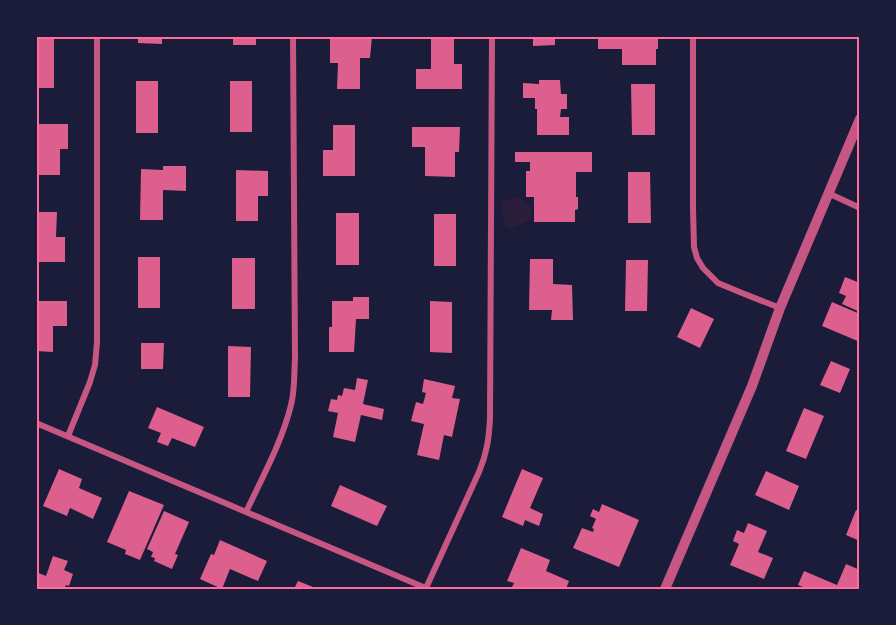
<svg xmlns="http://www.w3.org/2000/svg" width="896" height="625" font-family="'Asap Condensed',sans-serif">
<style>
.green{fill:#2a1e3b}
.building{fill:#dd5f8e}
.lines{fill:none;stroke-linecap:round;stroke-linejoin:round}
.minor{stroke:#c65784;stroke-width:6}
.tertiary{stroke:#c65784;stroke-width:10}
.neatline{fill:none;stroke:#ff6b9d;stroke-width:2}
</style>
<rect width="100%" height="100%" fill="#1b1b3a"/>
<!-- green -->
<path class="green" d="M518 198C529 202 534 208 530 220L511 229 505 226C505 217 501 211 501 202Z"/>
<!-- building -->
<path class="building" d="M36 36H54V88H36Z
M138 36H172V39H162V44L138 43Z
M233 36H256V45H233Z
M359 36H372L370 58H360V89H337L338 63H330V38H358Z
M533 36H555V45L533 46Z
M598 36H658V49H656V65H622V49H598Z
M431 38H454V64H462V89H416V69H431Z
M539 80H560L561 94H567V109H561L560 117H569V135H537V109H535V98H523V83L539 84Z
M136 81H158V133H136Z
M230 81H252V132H230Z
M631 84H655V135H632Z
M36 124H68V149H60V175H37Z
M333 125H355V176H323V150H333Z
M412 127H460L459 152H455V177L425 176V147H412Z
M515 152H592V172H576V197H578V209L575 210V222H534V197H526V171H530V162H515Z
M163 166H186V191L163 190V220H140L141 169 163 170Z
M236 170 268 171V196H258V221H236Z
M628 172H650L651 223H628Z
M36 212H57L56 237H65V262H36Z
M336 213H359V265H336Z
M434 214H456V266H434Z
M138 257H160V308H138Z
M232 258H255V309H232Z
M530 259H553V284L572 285 573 320H551L552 310H529Z
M626 260H648L647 311H625Z
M845 277 860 283V312L842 304 846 296 839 293Z
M353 297H369V319H356L354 352H329V327H332V301H353Z
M36 301H67V326H53V352L36 351Z
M430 301 452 302V353L430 352Z
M832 302 860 314V342L822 326Z
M691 308 714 319 700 348 677 337Z
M141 343H164L163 369H141Z
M228 346 251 347 250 397H228Z
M831 361 850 369 840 393 820 385Z
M357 378 368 380 363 404 384 409 382 420 361 415 355 442 333 437 338 413 328 411 331 399 337 400 338 395 342 396 344 388 355 390Z
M424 379 455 386 452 398 460 399 452 437 444 435 439 460 417 455 424 424 411 421 416 402 423 404 426 393 422 392Z
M157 407 204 427 195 447 172 438 168 446 157 442 161 433 148 428Z
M804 408 824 416 806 459 786 451Z
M59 469 82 479 79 488 102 498 93 519 70 508 67 516 43 506Z
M522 469 543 478 530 508 543 514 539 526 525 520 523 526 502 517Z
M766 471 799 486 789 510 755 495Z
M340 485 387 506 377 526 331 506Z
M129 491 164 505 140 560 125 554 126 550 107 542Z
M602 504 639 520 619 567 573 548 582 528 593 532 594 529 592 528 596 519 590 516 593 509 599 512Z
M856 510 860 512V541L846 535Z
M164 511 189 522 175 554 178 555 172 569 154 561 155 558 151 557 153 552 147 549Z
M748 523 767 531 758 552 773 558 764 579 730 565 739 544 733 541 737 530 744 533Z
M220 540 267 561 258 581 230 569 222 589 200 579 211 554 214 555Z
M521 548 550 560 546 571 569 581 566 589H511L514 583 507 581Z
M53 556 68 561 64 570 73 574 69 586 66 585 64 589H36V572L46 576Z
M846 564 860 570 859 589H808L798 585 804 571 837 585Z
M298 581 318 589H294Z"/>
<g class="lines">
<!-- minor -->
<path class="minor" d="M693 36V209L694 247 697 258 703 268 718 283 742 293 780 308
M828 193 860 208
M36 423 428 589
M68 436 90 382 95 365 97 342V36
M246 512C262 478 282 442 291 405 295 390 294 374 295 358L293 36
M426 588 479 472C487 453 489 438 490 418L492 36"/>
<!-- tertiary -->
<path class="tertiary" d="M665 589 752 386 780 308 860 119"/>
</g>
<!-- border -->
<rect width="896" height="625" fill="none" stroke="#1b1b3a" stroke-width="75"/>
<rect x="38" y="38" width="820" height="550" class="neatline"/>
</svg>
